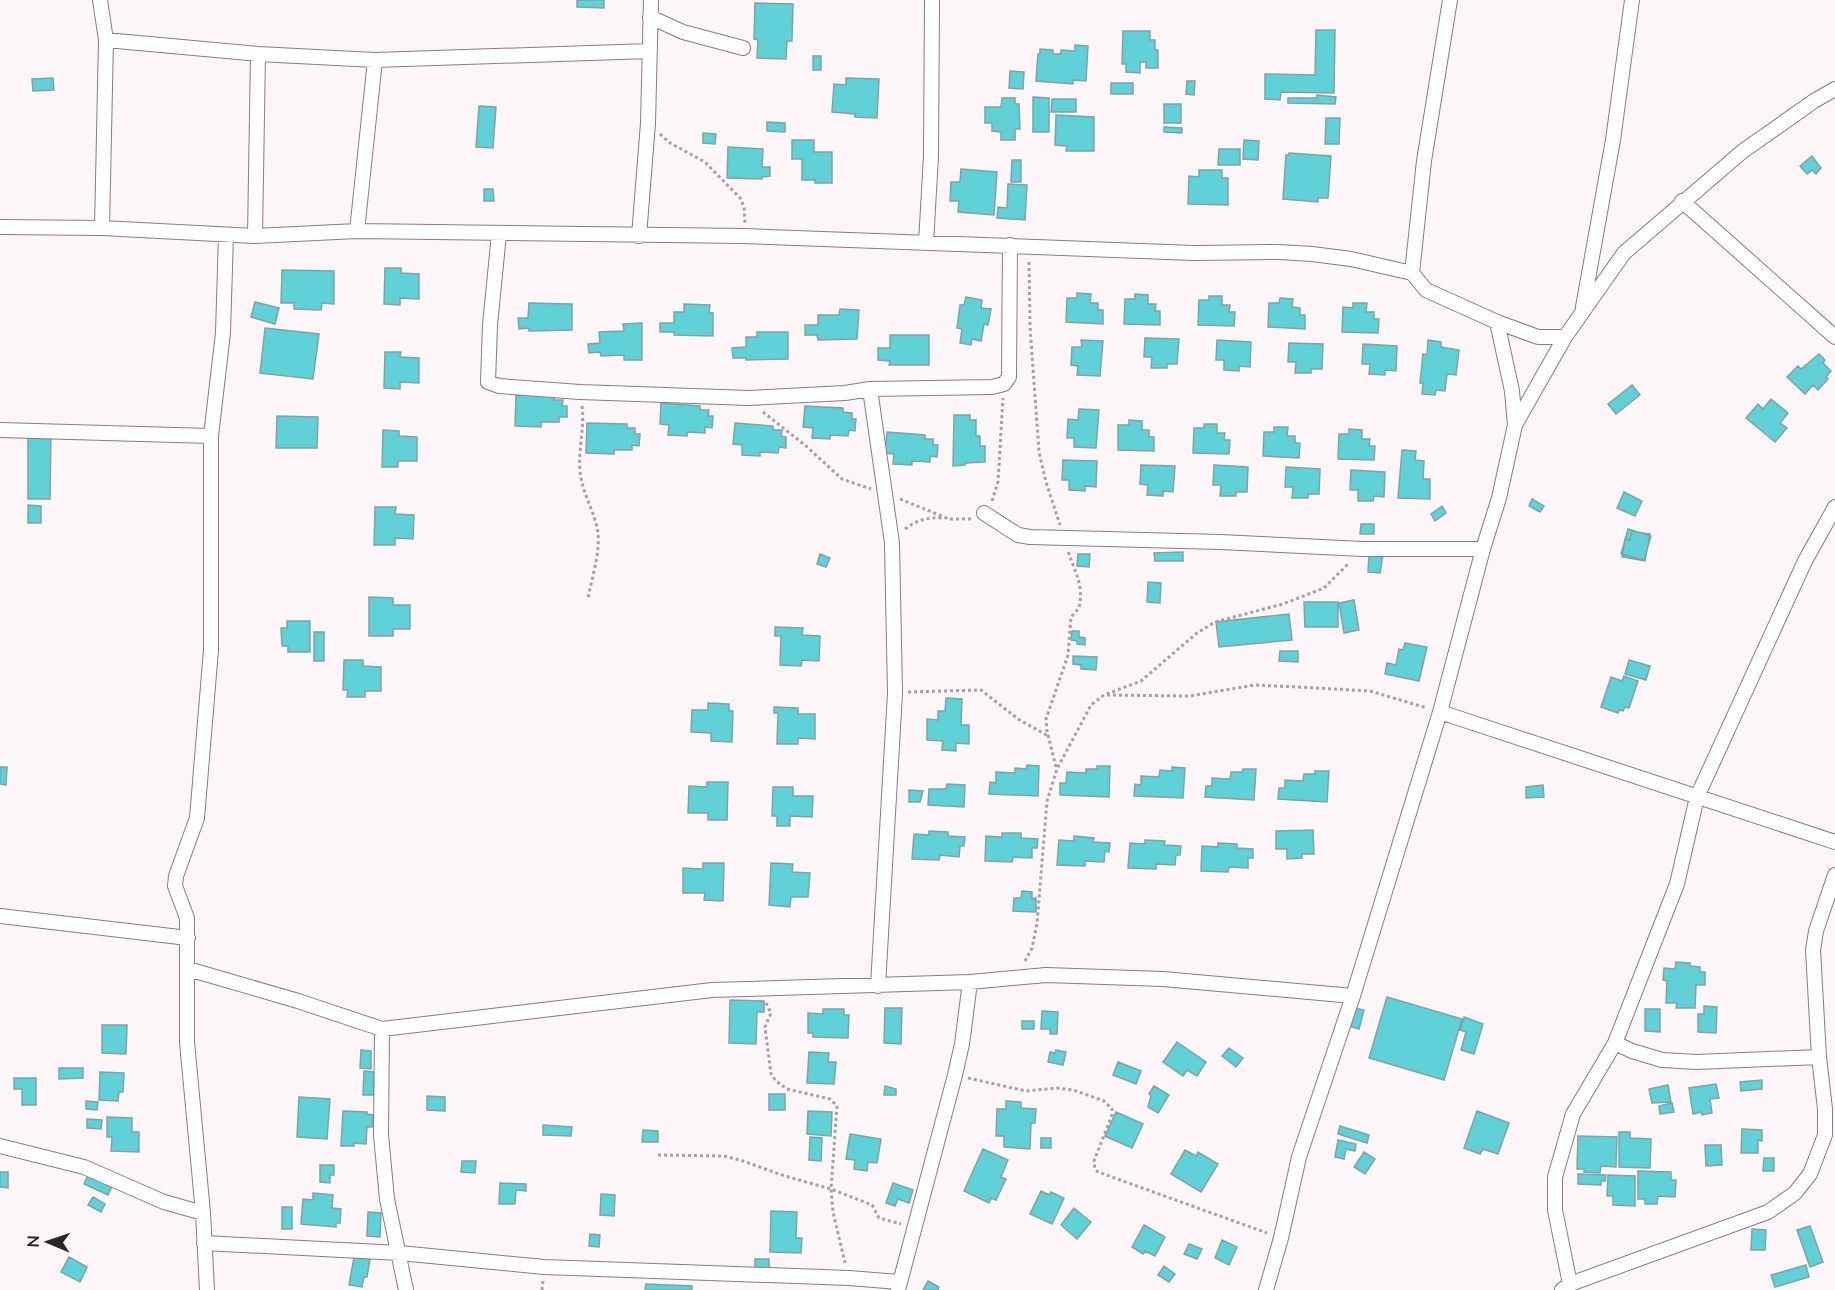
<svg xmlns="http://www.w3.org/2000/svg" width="1835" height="1290" font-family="Lato,sans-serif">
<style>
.building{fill:#5fd1d7;stroke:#7fa3a5;stroke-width:1.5}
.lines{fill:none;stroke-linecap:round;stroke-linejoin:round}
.minor-casing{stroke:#917683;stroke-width:16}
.path{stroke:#a89fa3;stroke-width:3;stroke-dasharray:3 3;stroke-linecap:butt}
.minor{stroke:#fff;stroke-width:14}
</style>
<rect width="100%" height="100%" fill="#fdf6f9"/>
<!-- building -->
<path class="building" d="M577 0H604V8L577 7Z
M755 3 793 4 792 41H787L786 59 757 58 758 40 754 39Z
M1316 30H1335L1334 93 1281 92 1280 100 1265 99V74L1315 75Z
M1123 31H1150V40H1155V50H1158V68H1146V62H1140V73L1126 72V64H1122Z
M1075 45 1088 46 1086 81 1073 80V84L1036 81 1038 54H1040V49L1053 50V54H1061V50L1075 51Z
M813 56H821V70H813Z
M1010 71 1024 72 1023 89 1009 88Z
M53 78 54 90 33 91 32 79Z
M846 78 879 79 877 118 855 117V114L832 112 834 84 846 85Z
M1187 81H1195L1194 95 1186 94Z
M1111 83H1133V94H1111Z
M1317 95 1336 97 1335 104 1288 103V98H1317Z
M1033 97 1049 98V132H1033Z
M1002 98H1015V104H1019L1020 129H1015V140H1001V132L992 131V123H985V107H1001Z
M1052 99H1076V112H1051Z
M1164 104H1181V123H1164Z
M479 106 496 107 493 148 476 147Z
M1056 115 1094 117V151H1066L1067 146 1055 145Z
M1326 118H1340L1339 144H1325Z
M767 122 785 123V132L767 131Z
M1164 127 1182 128V133L1164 132Z
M703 133 716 134 715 144 703 143Z
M792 140H814V152H832V183H815V180H802V159H792Z
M1244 140 1259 141 1258 160 1243 159Z
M728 147 763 149 762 167H770V176L762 177V179L727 178Z
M1219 149H1240V165H1218Z
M1289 153 1331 156 1328 198H1318V202L1283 199 1286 155H1289Z
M1812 156 1821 168 1816 174 1812 170 1807 174 1800 166Z
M1012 160H1021V182H1011Z
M961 169 997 172 994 215 958 212 959 201H950L951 182H960Z
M1199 170H1222V178H1228V205L1188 204 1189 176 1199 177Z
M1008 184 1027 185 1025 220 997 218 998 207 1007 208Z
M484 189H493L494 201H484Z
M385 268H401V273L419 274V299L400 298V305L384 304Z
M282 270 334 271V304L322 303 321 310 294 309V303H281Z
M1077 293 1091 294 1090 303H1098V310H1103V324L1066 322 1067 298H1077Z
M1135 294 1148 295V304H1156L1155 311H1160V325L1124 324 1125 299H1135Z
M1209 296H1222V305H1230L1229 312H1235L1234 326 1198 325 1199 300H1209Z
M966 297 982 300 981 308 991 309 988 325 984 324 981 341 972 339 971 345 960 343 962 329 957 328 960 305H964Z
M1280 298 1293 299 1292 307 1300 308V315H1305V329L1268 327 1269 303H1279Z
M255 302 279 308 275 324 251 317Z
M529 303 572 304V330L529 331V328L519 329 518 318H528Z
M1353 303H1367L1366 312H1374V319H1379L1378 333 1342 332 1343 307 1353 308Z
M684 304 710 305 709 313H713V336L674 335V332H660V323H674V312H684Z
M840 309 859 310 857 339 818 340 817 335H805V325H818V315H839Z
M642 323V360H624V355L601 356 600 352 589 353 588 344 600 343 599 332 624 331 623 324Z
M265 328 319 334 313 379 260 373Z
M757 332H788V359L746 360V358H733L732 348 746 347V337H757Z
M890 335H929V365H889L890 361 878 360V348H890Z
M1145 338 1179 339 1177 364H1167V368H1151L1152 357H1144Z
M1081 340 1103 341 1100 376 1077 375 1078 366 1071 365 1072 347H1082Z
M1217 340 1251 342 1250 367 1239 366V371L1224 370V360H1216Z
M1428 340 1441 342V347L1459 350 1456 375 1447 374 1445 391 1436 390 1435 395 1422 394 1423 383H1420L1423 354 1427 355Z
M1289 343 1323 344 1322 369H1311V373H1295L1296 362H1288Z
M1363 344 1397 346 1396 371 1385 370V375L1369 374 1370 364H1362Z
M385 352H401L400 357 419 358V383L400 382V389L384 388Z
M1819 354 1825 360 1823 363 1831 371 1826 377 1828 379 1818 390 1813 385 1805 394 1787 377 1798 366 1801 369Z
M1632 385 1640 395 1616 414 1608 404Z
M516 395 554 396V400H563L562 406H567V417H559V422H541V427L515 426Z
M1771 399 1788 413 1780 423 1787 428 1775 442 1746 418 1758 404 1763 409Z
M661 403 700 406V410H709L708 416H713L712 428 705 427V433L687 432V436L668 435 669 425 660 424Z
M805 406 843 408V412L852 413V419H856L855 431 849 430 848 436 830 435V439L812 438 813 428 803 427Z
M1079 409 1099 410 1096 448 1074 447V438H1067L1068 419 1078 420Z
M954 415H970V420H976V436H980V446H985V462L965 463V465L953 466Z
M277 416 318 417 317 448H276Z
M1129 420 1142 421V430H1149V437H1154V451L1118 450V425H1129Z
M587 423 627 424V428H635V434H640L639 446 632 445V450H614V454L586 453Z
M735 423 773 426V430H782L781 436 786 437V448L779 447 778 453 760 452V456L742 455V445L733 444Z
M1204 424H1217V433H1225L1224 440H1230L1229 454 1193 453 1194 428H1204Z
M1274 427H1288L1287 436H1295V443H1300L1299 458 1263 456 1264 432H1274Z
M1349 429 1362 430V439H1370L1369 446H1375L1374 460 1338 459 1339 434H1349Z
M383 430 399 431V436L417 437V461H398V467H382Z
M28 432H51L50 499H28Z
M887 432 925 435V439H933V445H938L937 457 930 456V462L912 461V465L893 464 894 454 885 453Z
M1402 450 1416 451 1415 460 1424 461 1423 479H1430V499L1398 498Z
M1063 460 1097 461 1096 487 1085 486V491L1069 490V480H1062Z
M1141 465 1175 466 1173 492 1163 491V496L1147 495 1148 485 1140 484Z
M1214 465 1248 467 1247 492H1236V496H1220L1221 485H1213Z
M1286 467 1320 469 1319 494H1308V498H1292L1293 487H1285Z
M1351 470 1385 472 1384 497 1374 496 1373 501H1358V490H1350Z
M1624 492 1642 501 1635 516 1617 508Z
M1532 499 1544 506 1540 512 1529 506Z
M28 505 41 506V523H28Z
M1442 506 1446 513 1435 521 1431 514Z
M375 507H396L395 514 414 515 413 539 395 538V545H374Z
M1361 524H1374V534H1360Z
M1628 529 1651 536 1644 560 1621 554Z
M1632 531 1650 534 1645 561 1622 557 1625 539 1630 540Z
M1183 552V561H1155L1154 553Z
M820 554 830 558 826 567 817 564Z
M1078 554H1090L1089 567 1077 566Z
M1369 554 1383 555 1380 573 1368 572Z
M1148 582 1161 583 1160 603 1147 602Z
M369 597 393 598V605H410V629H393V636H369Z
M1354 600 1359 630 1344 633 1339 603Z
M1304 602H1338V627H1305Z
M1289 614 1292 640 1219 647 1216 622Z
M287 621H310V652H288V646H282L281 628H287Z
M775 627 803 628 802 635 820 636 819 661 802 660 801 666 780 665 781 636H775Z
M1072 631H1079V637L1085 638V645L1077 644V641L1071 640Z
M314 632H324V661H314Z
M1405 643 1427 647 1419 681 1385 674 1387 663 1396 665 1399 649 1403 650Z
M1280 651H1298V662L1279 661Z
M1073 656 1097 657 1096 670 1081 669V665L1073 664Z
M344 660H363V666L381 667V691H365V697H347L348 690H343Z
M1629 660 1650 666 1646 680 1625 674Z
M1624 676 1638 681 1629 708 1625 707 1623 711 1619 710 1618 713 1601 707 1611 677 1622 681Z
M946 698 962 699 961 725H969V744L956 743V751L942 750 943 741 927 740V719L938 720V711H945Z
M708 703 729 704V711H733L732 742 711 741V733L691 732 692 710H708Z
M774 707 798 708V714H815V739L798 738V744H777L778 713H774Z
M1027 765 1039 766 1038 796 989 794 990 782 996 783V772L1015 773V768L1026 769Z
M1097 766H1110L1109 797 1060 795V783H1066L1067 772 1086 773V769H1097Z
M0 767H7L6 785 0 784Z
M1172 767 1185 768 1183 798 1134 796 1135 784 1141 785V776L1159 777 1160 770 1172 771Z
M1243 769H1256L1254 800 1205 797 1206 786H1212V778L1230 779 1231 772H1242Z
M1315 771H1329L1327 802 1278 799 1279 788H1285V780L1303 781 1304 774H1315Z
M707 782H728L727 820H708V813H688L689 786 707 787Z
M947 784 965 785 964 807 928 805 929 789H946Z
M1543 785 1544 797 1526 798V787Z
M773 787H793V796H813L812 817 790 816V826H777V816H772Z
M909 790 923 791 920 802H909Z
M1313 830 1314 854H1302V858L1287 859V849H1276V831Z
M929 831 948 832V836L965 837 964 846H960L959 857 940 855 939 860 912 859 914 834 929 835Z
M1002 833H1021V838L1038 839 1037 848H1032V858L1013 857 1012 862 985 861 986 836 1002 837Z
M1074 836 1094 838 1093 842 1110 843 1109 852 1105 851 1104 862 1085 861V866L1057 865 1059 840 1074 841Z
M1145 840 1165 841 1164 845 1181 846 1180 855H1176L1175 865 1156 864V869L1128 868 1130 843 1145 844Z
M1218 843 1237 844V848L1253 849V858H1248V868L1229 867 1228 872 1201 871 1202 846 1218 847Z
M703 863H724L723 901 704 900 705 893H683V868L703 869Z
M771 863 793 864 792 872 810 873 808 897H791L790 907 769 905Z
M1022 891 1032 892V899L1036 898V912L1013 911 1014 898H1021Z
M1676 962 1690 963V966L1700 967V972H1705V985H1696L1695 1008H1676L1677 1003H1666L1667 981 1663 980 1664 968 1675 969Z
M1387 997 1462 1019 1444 1080 1369 1058Z
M730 1000 764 1001V1012H757L756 1044 729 1043Z
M1704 1006 1717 1007 1716 1033 1698 1032V1014H1704Z
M885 1008H902L901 1044 884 1043Z
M1354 1008 1364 1010 1359 1029 1349 1026Z
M823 1009H844V1015H849L848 1038 813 1037V1033H808V1013L823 1014Z
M1645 1009H1660V1032L1645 1031Z
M1042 1011 1058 1012 1057 1034H1050V1029H1041Z
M1464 1017 1483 1024 1474 1054 1461 1050 1466 1032 1460 1030Z
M1022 1021H1034V1029H1022Z
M102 1025H127L126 1054 102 1053Z
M1177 1042 1206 1062 1197 1076 1187 1070 1183 1076 1163 1062Z
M1229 1048 1243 1058 1236 1067 1222 1056Z
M361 1050 371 1051V1069L360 1068Z
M1056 1050 1066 1052 1063 1065 1048 1062 1050 1052 1055 1053Z
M809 1052 829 1053 828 1062H836L834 1084 807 1083Z
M1118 1062 1141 1071 1136 1084 1113 1075Z
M59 1068H83V1078L59 1079Z
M364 1071 374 1072V1095H363Z
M100 1072 124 1073 123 1092H119L118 1101 99 1100Z
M14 1078H36V1105H22V1089H14Z
M1762 1080V1089L1741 1091 1740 1082Z
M1716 1084 1719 1098 1710 1099 1712 1113 1702 1115 1701 1112 1693 1114 1689 1088Z
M1668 1085 1671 1102 1652 1103 1649 1089Z
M885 1086 896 1089V1095H884Z
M1154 1086 1169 1095 1158 1113 1148 1107 1151 1096 1149 1094Z
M769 1094H785V1110H769Z
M427 1096 445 1097V1111L427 1110Z
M299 1097 330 1099 327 1139 297 1137Z
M86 1101 98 1102 97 1110 86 1109Z
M1006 1101 1021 1102V1108L1036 1109 1035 1123H1031L1030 1149 1004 1147V1136H996L997 1109H1006Z
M1672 1103 1674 1112 1660 1114 1659 1106Z
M343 1111 367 1112V1114L373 1115 372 1127H367L366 1144 354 1143V1146H341Z
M808 1111 832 1112 831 1136 807 1134Z
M1477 1111 1509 1123 1498 1154 1483 1149 1480 1154 1464 1148Z
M1116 1112 1143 1124 1132 1148 1105 1136Z
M107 1117 132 1118V1132H139V1152L111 1151 112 1137H107Z
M87 1119 102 1120 101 1129 87 1128Z
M543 1125 572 1127 571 1136 543 1135Z
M1340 1126 1369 1135 1367 1143 1338 1134Z
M1742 1129 1762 1130V1141L1758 1140V1153H1741Z
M643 1130 658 1131V1142H642Z
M1619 1132H1630V1138L1651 1139 1650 1168 1619 1167Z
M850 1134 881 1139 877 1163 868 1162 867 1171 854 1169 855 1160 846 1159Z
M1578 1136 1617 1137 1616 1167 1601 1166 1600 1173 1584 1172V1169H1577Z
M810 1137 822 1138 821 1161 809 1160Z
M1041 1138H1051V1148H1041Z
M1338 1140 1356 1144 1355 1151 1346 1149 1344 1159 1335 1157Z
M1705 1145H1721L1722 1165 1706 1166Z
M983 1149 1008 1160 1001 1177 1006 1179 996 1200 991 1198 989 1203 964 1191Z
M1185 1150 1196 1156 1198 1152 1218 1164 1201 1192 1171 1174Z
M1364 1152 1375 1159 1365 1174 1354 1167Z
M1764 1158H1774V1171H1763Z
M462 1161H476L475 1173 461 1172Z
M320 1165H334V1175H330V1183L320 1182Z
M1638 1171 1671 1172V1180H1676L1675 1197 1658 1196 1657 1204H1645V1199H1638Z
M0 1172H8V1188L0 1187Z
M89 1173 113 1184 108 1195 84 1184Z
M1578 1174 1606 1175 1605 1181H1601V1185L1578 1184Z
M1608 1175 1635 1176V1206L1613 1205V1196H1607Z
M500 1183 526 1184V1191L516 1190 515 1204H499Z
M893 1183 913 1190 909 1203 898 1199 895 1206 886 1203Z
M1041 1191 1049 1195 1051 1192 1064 1198 1052 1224 1030 1214Z
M313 1193 333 1195 332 1208 341 1209 340 1223H336V1227L301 1224 303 1199 313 1200Z
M601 1194 615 1195 614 1216 600 1215Z
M93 1197 105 1204 101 1212 88 1205Z
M282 1207H292V1229H282Z
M1074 1208 1091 1222 1077 1239 1061 1225Z
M771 1211 797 1212 796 1238H802L801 1253 770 1252Z
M368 1212 381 1213 380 1237 367 1236Z
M1144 1225 1165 1237 1155 1256 1145 1251 1143 1254 1132 1247Z
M1810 1226 1823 1262 1810 1267 1797 1230Z
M1752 1229 1766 1230 1765 1250H1751Z
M590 1234 600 1235 599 1247 589 1246Z
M1222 1240 1237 1247 1229 1265 1215 1258Z
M1189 1244 1202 1249 1197 1259 1184 1254Z
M69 1257 87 1267 80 1282 61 1272Z
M354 1257 370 1259 367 1277H364L362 1287 349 1285Z
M755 1259H769V1270L755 1269Z
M1806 1265 1809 1277 1775 1287 1771 1275Z
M1164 1266 1175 1274 1169 1282 1158 1275Z
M928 1281 939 1287 938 1290H923Z
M646 1284 692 1286V1290H645Z"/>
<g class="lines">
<!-- minor casing -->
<g class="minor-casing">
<path id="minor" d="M100 0 106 40 102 228
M650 17 683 32 743 48
M106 40 258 54 375 60 650 51
M1682 201 1835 337
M0 227 102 228 255 236 357 231 744 236 1194 253 1278 252 1312 254 1351 259 1412 273 1426 290 1497 322 1538 337H1565
M357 231 375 60
M499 234 490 325 488 382 499 386 580 392 749 398 845 393 870 389 992 387 1004 384 1009 377 1010 245
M255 236 258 54
M639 236 648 123 651 0
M926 243 931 156 932 0
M1412 273 1424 161 1450 0
M1583 307 1613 140 1632 0
M1497 322 1512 391 1515 425
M870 389 892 543 895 693 878 986
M0 430 211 436
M984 513 1018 535 1030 537 1220 542 1363 549H1483
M1440 712 1835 842
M0 916 188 938
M188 969 298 1001 382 1029 712 990 970 982 1046 975 1163 979 1353 996
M382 1029 381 1135 387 1199 406 1290
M1615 1043 1632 1051 1662 1060 1696 1062 1819 1057
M0 1146 84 1167 164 1202 203 1213
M204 1243 400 1253 544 1267 849 1278 899 1282
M1570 1284 1555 1210V1177L1573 1114 1615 1043 1677 884 1697 797 1805 561 1835 507
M207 1290 203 1213 187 1042V918L175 886 176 876 197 818 211 650V436L223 333 226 235
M898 1290 955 1075 962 1044 970 982
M1266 1290 1281 1238 1299 1157 1353 996 1440 712 1483 549 1499 498 1515 425 1565 337 1624 253 1743 151 1814 101 1835 89
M1562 1290 1570 1284 1768 1212 1795 1193 1810 1174 1825 1135V1109L1819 1057 1813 950 1816 931 1835 875"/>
</g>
<!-- path -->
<path class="path" d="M660 134 670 143 705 162 741 199 744 208 745 223
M1029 262 1030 326 1039 452 1046 482 1060 525
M582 406C585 427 578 449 580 471 582 493 595 512 598 533 600 554 592 577 588 598
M763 412 806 446 842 479 871 489
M900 499 949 519
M992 501 998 482 1003 398
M950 519H973
M905 529C917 520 928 517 943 518
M908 692 981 690 1018 719 1048 736
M1107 695 1189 696 1254 685 1298 687 1370 691 1427 708
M1056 767 1047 731 1046 719 1068 655 1071 617 1079 608C1084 584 1075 573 1068 551
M1025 961 1032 948 1037 924 1047 801 1057 769 1091 705 1104 695 1141 681 1197 633 1215 622 1283 604 1324 588 1349 563
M766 1003 771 1013 765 1027 771 1074 776 1081 787 1089 830 1099 837 1106 831 1189 833 1212 845 1263
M968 1078 1026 1091 1057 1088 1073 1090 1104 1101 1112 1109V1115L1094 1161 1095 1169 1098 1172 1267 1233
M658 1155 724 1156 743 1161 785 1176 831 1189 872 1205 879 1218 901 1224
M542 1290 543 1281"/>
<!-- minor -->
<use href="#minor" class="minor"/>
</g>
<!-- north arrow -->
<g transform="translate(48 1242) rotate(272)" stroke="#fdf6f9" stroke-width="4.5" paint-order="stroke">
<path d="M0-4.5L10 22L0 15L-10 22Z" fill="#2e2328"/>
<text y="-9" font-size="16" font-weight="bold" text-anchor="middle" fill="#2e2328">N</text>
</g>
</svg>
